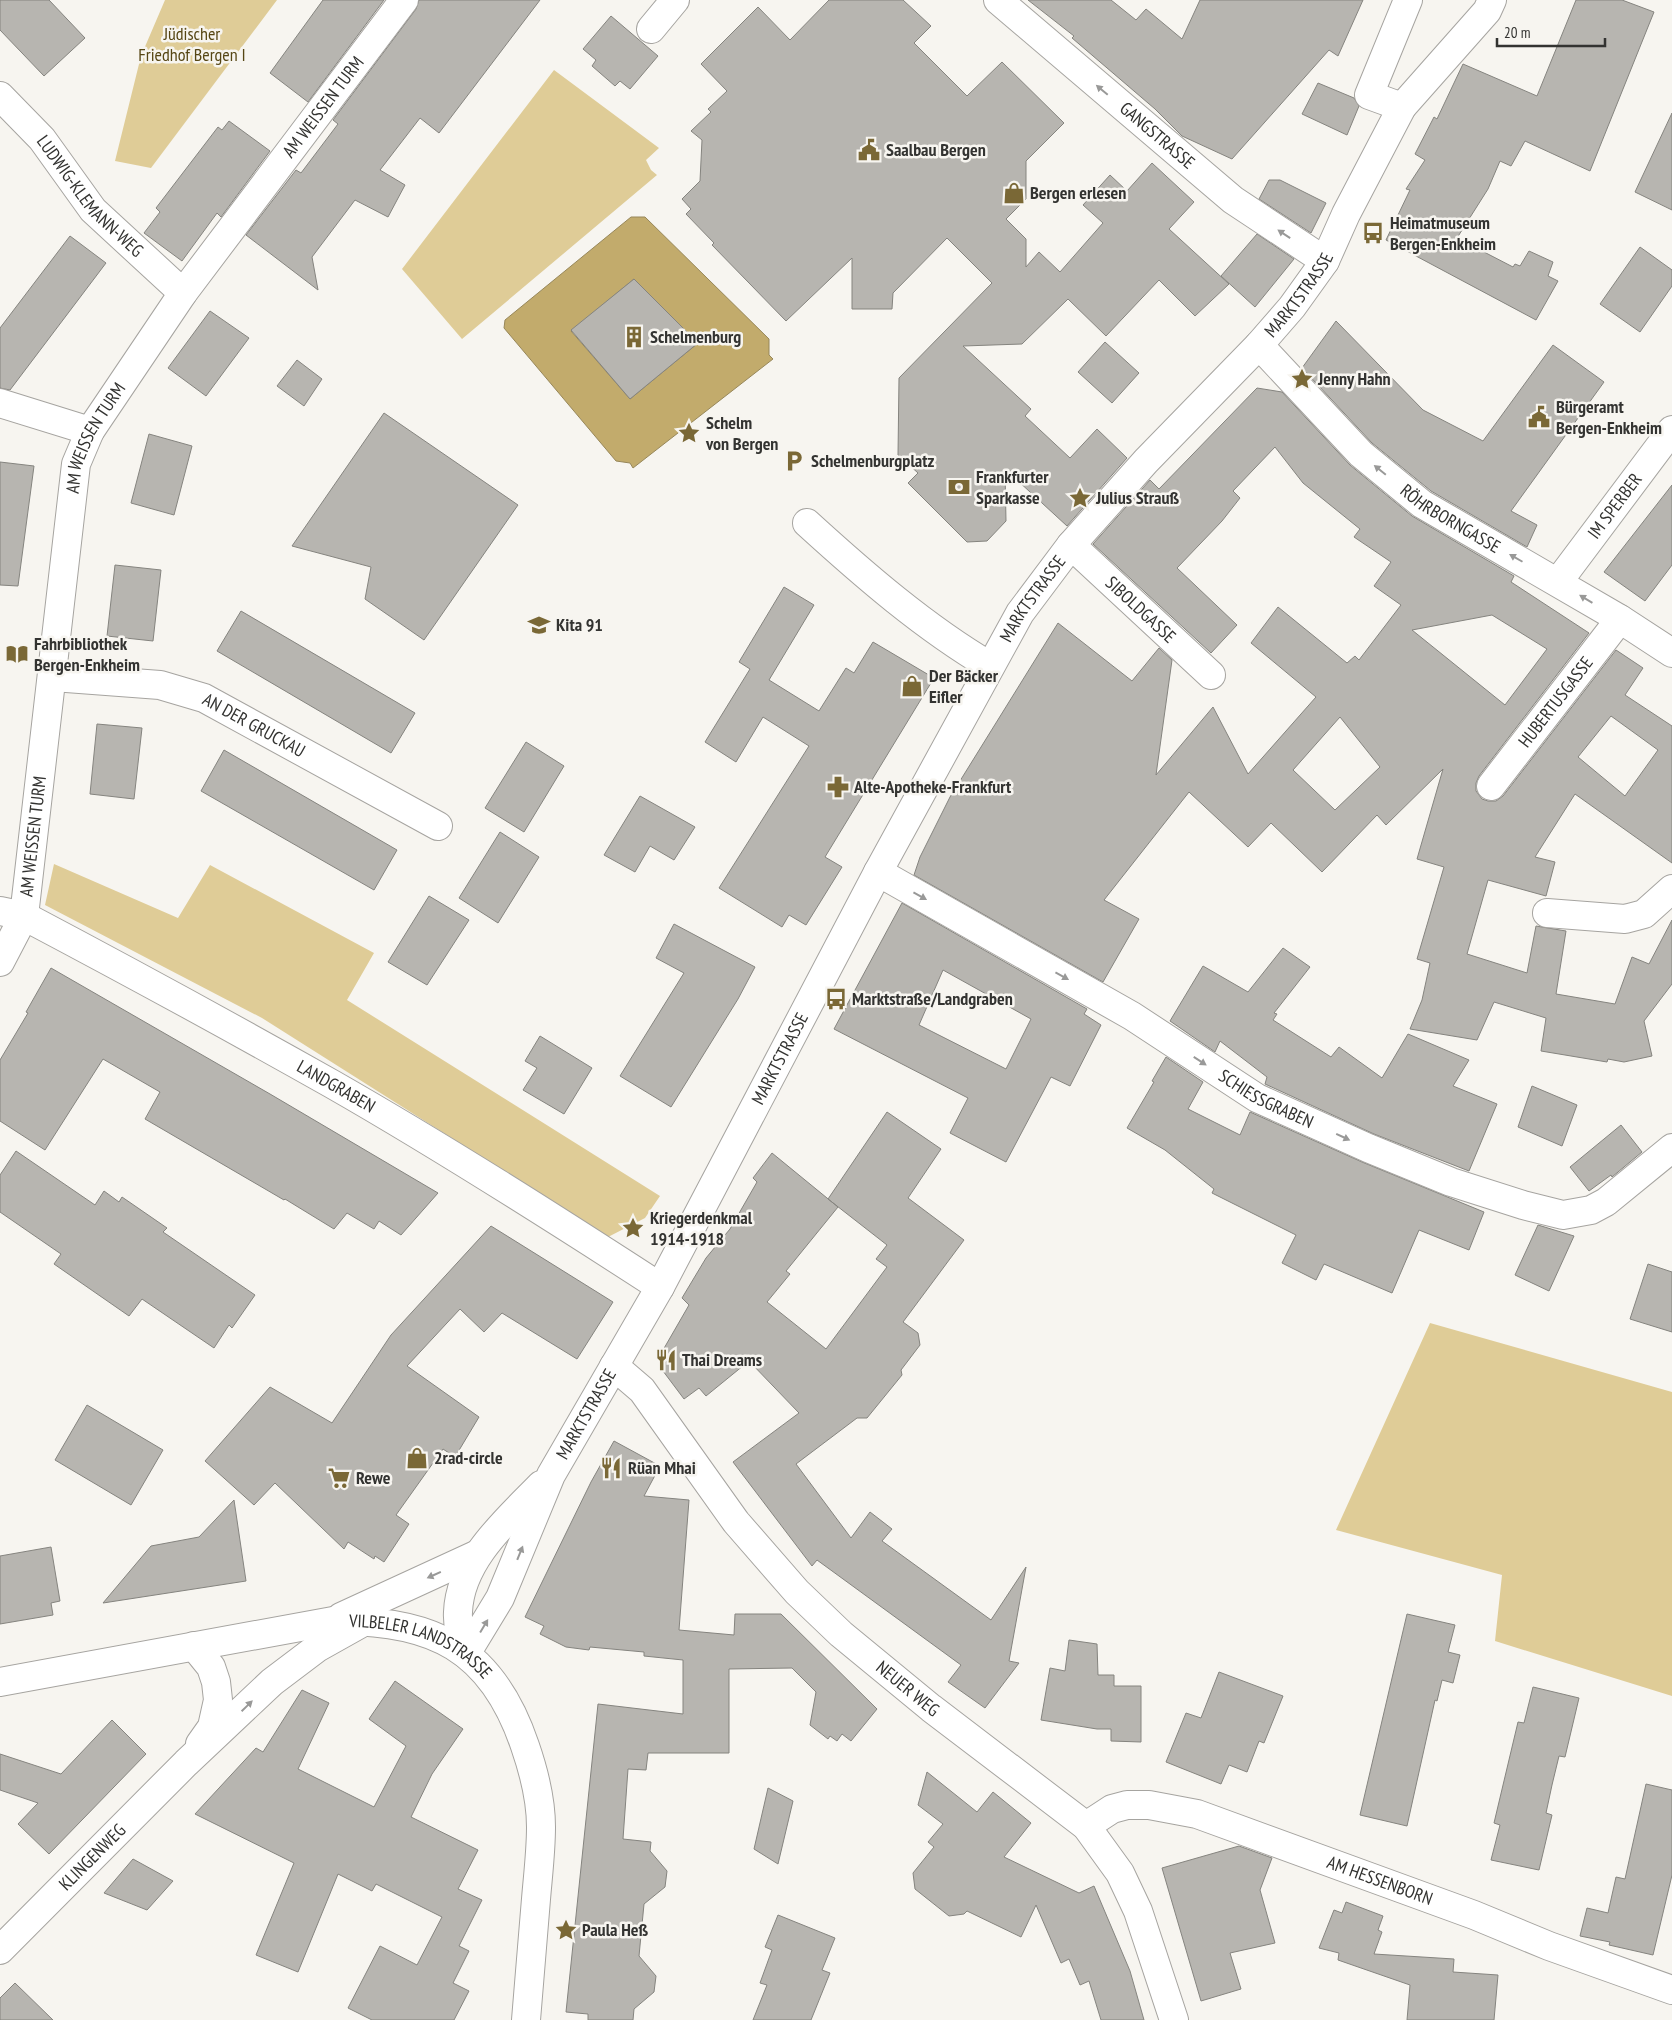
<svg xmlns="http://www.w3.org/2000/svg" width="1672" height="2020" font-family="'PT Sans Narrow',sans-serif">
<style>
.green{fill:#dfcc97}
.water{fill:#c2ab6c;stroke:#97875a;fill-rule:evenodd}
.building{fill:#b7b5b0;stroke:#85847f;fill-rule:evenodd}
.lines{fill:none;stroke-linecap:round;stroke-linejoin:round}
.street-casing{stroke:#a6a4a0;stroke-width:30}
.secondary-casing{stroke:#a6a4a0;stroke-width:30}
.street{stroke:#fff;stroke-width:28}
.secondary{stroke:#fff;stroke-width:28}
.oneway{fill:#999998}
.labels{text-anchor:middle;stroke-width:5;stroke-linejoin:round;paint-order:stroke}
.park-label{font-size:18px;fill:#564614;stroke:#f7f5f0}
.street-label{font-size:18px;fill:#333331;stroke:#f7f5f0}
.poi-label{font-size:18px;font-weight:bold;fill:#333331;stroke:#f7f5f0;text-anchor:start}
</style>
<rect width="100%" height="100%" fill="#f7f5f0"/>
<!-- green -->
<path class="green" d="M165 0H277L151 168 115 161 141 56Z
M554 70 659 148 646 160 651 170 657 175 462 339 402 269Z
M54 864 178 918 210 865 374 953 347 1000 660 1196 645 1218 608 1237 262 1018 45 905Z
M1430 1323 1672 1392V1696L1495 1641 1502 1575 1336 1530Z"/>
<!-- water -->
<path class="water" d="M631 217H645L769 339V355L773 359 633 468 630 463 616 461 504 328 505 320ZM634 279 698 343 630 399 571 331Z"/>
<!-- building -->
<path class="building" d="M0 0H49L85 38 44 76 0 30Z
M323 0H384L308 102 270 73Z
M419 0H540L439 133 420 118 380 170 405 185 388 217 355 200 312 257 318 290 246 235 296 170 301 173 338 124 333 120 416 9Z
M829 0H903L931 26 914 43 967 96 1002 62 1064 123 1026 161V199L1006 219 1026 239V267L1039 252 1060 272 1103 223 1083 205 1110 175 1127 191 1152 163 1194 202 1169 229 1229 284 1195 316 1159 280 1106 336 1068 299 1022 344 963 346 1031 409 1025 416 1070 458 1097 429 1127 458 1067 526 1005 469 1006 521 987 541 967 542 908 483 918 473 898 455 899 378 992 283 947 238 893 293 892 309H852V258L786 321 712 245 714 243 686 214 691 209 682 199 700 181 702 140 691 131 711 112 708 109 727 91 701 64 758 7 790 40Z
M1028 0H1111L1136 20 1146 9 1182 39 1200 0H1363L1338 56 1329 50 1232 159 1182 136 1155 109 1072 38 1074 36Z
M1576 0H1622L1654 12 1590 171 1525 141 1511 166 1500 161 1488 189 1457 238 1513 267 1515 264 1520 266 1529 251 1553 262 1548 276 1558 281 1536 320 1386 240 1410 190 1406 189 1425 160 1415 154 1434 117 1437 119 1463 64 1537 96Z
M611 16 658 56 630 89 620 81 615 86 592 66 596 60 583 49Z
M1318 83 1354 98 1359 106 1347 135 1302 114Z
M1672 113V210L1635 192Z
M229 121 270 151 221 217 217 213 182 261 144 233 160 212 156 208 218 127 222 130Z
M1269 180H1280L1326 203 1311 233 1259 199Z
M1257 234 1294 259 1255 307 1221 276Z
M70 236 106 263 10 390 0 388V328Z
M1640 247 1672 270V286L1640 332 1600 304Z
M634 279 698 343 630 399 571 330Z
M210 311 249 338 206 396 168 368Z
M1336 321 1423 410 1483 441 1553 345 1604 382 1511 511 1537 525 1527 547 1431 491 1372 443 1302 368Z
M1105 342 1139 373 1112 403 1078 372Z
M297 360 322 379 304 406 277 386Z
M1257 388 1282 392 1350 465 1412 516 1514 576 1511 582 1589 633 1479 776 1476 783V791L1482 799 1488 801H1496L1503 796 1616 650 1643 668 1625 695 1672 726V863L1575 794 1535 857 1555 862 1546 896 1488 880 1467 954 1527 973 1536 926 1566 931 1556 994 1615 1004 1632 957 1649 964 1672 920V984L1644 1021 1652 1056 1624 1062 1608 1059 1607 1062 1541 1051 1546 1018 1494 1002 1477 1040 1410 1029 1422 1000 1430 963 1417 959 1444 867 1417 859 1443 769 1386 825 1377 815 1322 872 1271 823 1248 847 1189 792 1104 900 1139 919 1103 982 914 875 920 857 950 797 1058 623 1132 681 1159 648 1172 660 1156 775 1213 707 1248 774 1316 697 1251 643 1278 607 1347 663 1355 656 1359 660 1401 605 1374 586 1391 562 1354 537 1360 529 1303 483 1275 447 1233 491 1240 498 1222 521 1177 568 1237 625 1211 653 1093 544 1150 480 1159 489ZM1492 615 1547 649 1505 705 1412 630ZM1611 716 1658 750 1625 796 1578 757ZM1340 717 1380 767 1335 810 1293 770Z
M384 413 518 505 424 640 365 599 371 567 292 546Z
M149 434 192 446 174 515 131 503Z
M0 462 34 466 18 586 0 585Z
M1672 485V565L1645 601 1604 572Z
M115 565 161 570 153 641 107 636Z
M784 587 814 605 769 680 819 711 846 668 854 673 873 642 934 678 825 857 842 867 806 925 789 915 782 927 719 888 809 746 763 717 736 762 705 742 750 669 739 662Z
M241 611 415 713 391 753 217 651Z
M97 724 142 728 134 799 90 794Z
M526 742 564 766 524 832 485 808Z
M224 750 397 850 374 890 201 791Z
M640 796 695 827 674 860 650 846 635 872 604 855Z
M500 832 539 857 498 923 459 898Z
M429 896 469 920 427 985 388 962Z
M902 903 1087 1009 1084 1014 1101 1025 1070 1086 1051 1077 1006 1162 950 1133 968 1098 834 1029ZM943 970 1031 1019 1006 1069 919 1025Z
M674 924 755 967 738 999 671 1107 620 1076 684 973 656 958Z
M1283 948 1310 967 1274 1013 1277 1014 1273 1020 1331 1057 1339 1047 1382 1078 1408 1034 1469 1060 1453 1086 1497 1104 1469 1171 1374 1134 1265 1084 1267 1077 1220 1041 1215 1052 1170 1021 1203 966 1248 992Z
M51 968 270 1094 438 1193 401 1235 379 1221 374 1229 347 1213 334 1229 285 1199 284 1200 145 1119 160 1092 103 1059 45 1150 0 1121V1060L28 1013 26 1012Z
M540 1036 592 1068 564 1114 523 1090 537 1068 525 1061Z
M1166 1057 1203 1082 1188 1109 1240 1135 1250 1112 1362 1162 1484 1212 1469 1250 1419 1230 1392 1293 1324 1264 1316 1280 1282 1263 1296 1235 1212 1193 1214 1189 1165 1150 1127 1128 1154 1082 1152 1081Z
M1532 1086 1577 1105 1562 1146 1518 1127Z
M887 1112 941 1149 908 1198 964 1240 903 1322 918 1333 920 1345 901 1370 902 1375 867 1418H857L796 1464 851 1538 870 1512 892 1529 882 1541 991 1620 1026 1567 1009 1661 1019 1663 985 1708 948 1682 961 1665 817 1560 812 1566 733 1462 799 1413 749 1361 706 1396 699 1388 684 1399 660 1367 659 1357 689 1305 682 1298 706 1258 730 1229 757 1182 753 1178 772 1153 838 1207 786 1271 790 1274 767 1302 826 1349 887 1267 876 1259 887 1245 828 1199Z
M1621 1125 1642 1152 1612 1177 1611 1175 1589 1191 1570 1167Z
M16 1151 95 1205 104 1191 119 1202 122 1197 167 1228 163 1232 255 1295 232 1328 229 1325 214 1348 142 1299 129 1316 54 1264 61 1254 0 1212V1175Z
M1538 1225 1574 1236 1549 1291 1515 1275Z
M491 1226 613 1302 577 1359 502 1313 484 1332 460 1309 407 1366 479 1417 455 1457 443 1449 396 1515 409 1524 384 1562 375 1556 374 1559 348 1542 344 1549 275 1483 254 1505 205 1461 270 1387 332 1423 391 1335Z
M1648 1264 1672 1272V1332L1630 1319Z
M87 1405 163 1450 131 1505 55 1460Z
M614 1441 660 1466 644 1496 689 1500 679 1630 734 1635 735 1614H781L877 1709 851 1741 842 1734 837 1741 830 1736 828 1739 810 1725 816 1692 792 1668 729 1669V1753H648L646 1770 628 1769 623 1839 651 1842 650 1851 667 1871 665 1887 644 1904 639 1956 656 1976 654 1992 634 2009 633 2020H588V2014L566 2012 598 1704 683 1714V1660L644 1656V1652L590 1647 589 1650 566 1647 540 1634 544 1626 525 1617 591 1482Z
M234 1500 246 1581 103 1603 151 1546 199 1537Z
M51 1547 60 1601 51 1603 53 1615 0 1624V1556Z
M1407 1614 1455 1625 1448 1652 1460 1655 1453 1683 1442 1680 1437 1701 1435 1700 1407 1826 1360 1815Z
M1069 1640 1097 1644 1098 1675H1114V1686H1141V1742L1111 1741V1729H1097L1041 1720 1050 1668 1065 1671Z
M1219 1672 1283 1696 1264 1743 1259 1741 1247 1772 1229 1765 1221 1784 1166 1762 1186 1713 1201 1718Z
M395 1681 463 1729 432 1774 411 1817 478 1850 458 1889 482 1900 459 1946 469 1951 453 1983 469 1991 454 2020H372L348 2008 380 1946 417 1965 442 1917 376 1884 372 1891 338 1874 298 1972 256 1955 294 1863 195 1814 256 1748 263 1752 302 1690 329 1703 298 1769 374 1807 406 1746 369 1719Z
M1533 1687 1579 1698 1565 1757 1559 1756 1552 1785 1546 1813 1552 1815 1539 1870 1491 1860 1500 1825 1494 1823 1518 1722 1524 1723Z
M112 1720 146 1754 49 1854 18 1824 38 1803 0 1790V1754L61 1774Z
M927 1772 977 1812 993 1792 1031 1823 1004 1857 1079 1893 1094 1886 1130 1971 1144 2020H1101L1089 1981 1080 1985 1069 1959 1061 1963 1036 1905 1021 1937 967 1911 964 1914 949 1916 915 1889 913 1873 934 1847 928 1842 943 1824 918 1805Z
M1646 1784 1672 1790V1875L1653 1955 1609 1945 1610 1942 1580 1936 1587 1908 1608 1913 1616 1877 1625 1879Z
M768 1788 793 1801 778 1864 754 1849Z
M1239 1846 1272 1858 1260 1890 1275 1943 1230 1953 1241 1989 1201 2001 1162 1868Z
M133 1859 173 1881 147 1910 104 1893Z
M1346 1902 1383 1916 1378 1930 1382 1932 1374 1954 1454 1959 1453 1972 1498 1975 1494 2020H1407L1410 1985 1338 1960 1339 1953 1319 1948 1334 1910 1342 1913Z
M778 1915 835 1938 822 1970 830 1973 811 2020H753L767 1985 760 1983 772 1950 765 1947Z
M15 1983 53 2020H0V1998Z"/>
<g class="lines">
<!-- street casing -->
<g class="street-casing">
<g id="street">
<path id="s1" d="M998 0 1233 200 1325 261"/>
<path d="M651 29 675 0"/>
<path id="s2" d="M0 96 42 139 93 210 183 293"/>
<path d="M1402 107 1369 95 1408 0"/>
<path id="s3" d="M1259 345 1361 454 1422 504 1620 619 1672 653"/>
<path d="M0 403 90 431"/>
<path d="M807 523C864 575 924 627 990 666"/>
<path id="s4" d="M1071 545 1211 675"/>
<path id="s5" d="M1558 582 1672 430"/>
<path id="s6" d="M53 677 160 685 204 698 438 826"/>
<path id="s7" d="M1491 786 1620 619"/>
<path id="s8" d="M878 872 1132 1016 1257 1098 1368 1148 1451 1182 1523 1205 1563 1215 1591 1210 1606 1202 1672 1148"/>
<path id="s9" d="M0 911 24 916C128 971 231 1027 332 1084 444 1148 552 1217 660 1287"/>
<path d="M1547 913 1625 919 1644 914 1672 889"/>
<path id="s10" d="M0 962 24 916 76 464 90 431 183 293 404 0"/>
<path id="s11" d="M614 1366 642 1390 736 1522 797 1592 841 1634 931 1708 1086 1826 1120 1873 1138 1911 1174 2020"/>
<path d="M194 1646 211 1667 216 1682 218 1700 212 1727 200 1744"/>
<path id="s12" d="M1086 1826 1112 1809 1127 1805H1149L1197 1814 1474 1915 1549 1946 1672 1990"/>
<path id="s13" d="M0 1950 186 1763 272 1682 317 1648 367 1620"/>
</g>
</g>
<!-- secondary casing -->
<g class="secondary-casing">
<g id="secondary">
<path d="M341 1617 478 1554"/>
<path id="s14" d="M466 1654 500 1598 551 1475 660 1287 878 872 1020 613 1071 545 1146 461 1259 345 1292 307 1325 261 1346 214 1402 107 1487 11 1492 0"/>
<path d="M466 1654C462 1641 457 1626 458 1612 460 1560 507 1520 541 1485"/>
<path id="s15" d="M0 1682 333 1621C432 1619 492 1648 525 1746 534 1772 541 1799 541 1827 541 1851 538 1875 536 1899 533 1939 529 1980 526 2020"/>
</g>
</g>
<!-- street -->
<use href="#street" class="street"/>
<!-- secondary -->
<use href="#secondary" class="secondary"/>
</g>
<!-- one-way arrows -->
<defs><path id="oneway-solid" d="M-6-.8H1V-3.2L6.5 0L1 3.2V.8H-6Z" transform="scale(1.25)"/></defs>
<g class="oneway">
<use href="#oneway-solid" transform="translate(1102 90) rotate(-140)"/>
<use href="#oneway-solid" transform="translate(1284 234) rotate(-146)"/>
<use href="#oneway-solid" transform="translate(1380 470) rotate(-141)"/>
<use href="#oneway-solid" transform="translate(1516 558) rotate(-150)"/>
<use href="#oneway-solid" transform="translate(1586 599) rotate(-149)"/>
<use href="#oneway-solid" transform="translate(920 896) rotate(29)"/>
<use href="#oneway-solid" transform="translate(1062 976) rotate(29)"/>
<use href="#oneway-solid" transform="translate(1200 1061) rotate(33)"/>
<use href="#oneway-solid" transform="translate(1343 1137) rotate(25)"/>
<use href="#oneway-solid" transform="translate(520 1553) rotate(-68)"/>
<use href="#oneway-solid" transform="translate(434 1575) rotate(156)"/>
<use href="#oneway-solid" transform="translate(484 1626) rotate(-59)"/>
<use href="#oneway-solid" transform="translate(247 1706) rotate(-44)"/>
</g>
<!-- icons -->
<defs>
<g id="civic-bare" transform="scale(1.725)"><path d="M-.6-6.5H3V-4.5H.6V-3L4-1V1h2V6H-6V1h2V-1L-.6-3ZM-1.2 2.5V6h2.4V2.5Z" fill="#7a6836" stroke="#f7f5f0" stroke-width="2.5" paint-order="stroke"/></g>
<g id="shop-bare" transform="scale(1.725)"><path d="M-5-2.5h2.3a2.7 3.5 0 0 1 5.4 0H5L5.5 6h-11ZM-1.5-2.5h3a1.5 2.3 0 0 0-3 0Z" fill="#7a6836" stroke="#f7f5f0" stroke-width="2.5" paint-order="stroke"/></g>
<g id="bus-bare" transform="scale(1.725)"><path d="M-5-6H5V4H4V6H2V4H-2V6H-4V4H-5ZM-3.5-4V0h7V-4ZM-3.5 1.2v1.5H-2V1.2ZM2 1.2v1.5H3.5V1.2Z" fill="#7a6836" stroke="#f7f5f0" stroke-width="2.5" paint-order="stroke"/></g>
<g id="building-bare" transform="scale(1.725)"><path d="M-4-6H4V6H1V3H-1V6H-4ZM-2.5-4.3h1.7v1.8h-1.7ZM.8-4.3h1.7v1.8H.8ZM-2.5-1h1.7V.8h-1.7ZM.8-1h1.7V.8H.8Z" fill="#7a6836" stroke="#f7f5f0" stroke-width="2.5" paint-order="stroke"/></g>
<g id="sight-bare" transform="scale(1.725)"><path d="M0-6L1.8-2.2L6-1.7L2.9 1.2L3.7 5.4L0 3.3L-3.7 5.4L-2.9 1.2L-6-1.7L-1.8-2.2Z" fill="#7a6836" stroke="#f7f5f0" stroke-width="2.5" paint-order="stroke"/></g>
<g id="parking-bare" transform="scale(1.725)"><path d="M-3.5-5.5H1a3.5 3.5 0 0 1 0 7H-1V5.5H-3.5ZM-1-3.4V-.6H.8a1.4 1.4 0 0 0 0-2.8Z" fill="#7a6836" stroke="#f7f5f0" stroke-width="2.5" paint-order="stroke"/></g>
<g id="bank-bare" transform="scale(1.725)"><path d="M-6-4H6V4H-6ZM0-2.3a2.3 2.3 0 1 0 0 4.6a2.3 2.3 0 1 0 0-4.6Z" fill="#7a6836" stroke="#f7f5f0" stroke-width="2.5" paint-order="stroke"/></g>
<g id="school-bare" transform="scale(1.725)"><path d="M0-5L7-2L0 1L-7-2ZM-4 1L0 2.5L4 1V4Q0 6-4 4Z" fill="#7a6836" stroke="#f7f5f0" stroke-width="2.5" paint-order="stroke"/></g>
<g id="library-bare" transform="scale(1.725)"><path d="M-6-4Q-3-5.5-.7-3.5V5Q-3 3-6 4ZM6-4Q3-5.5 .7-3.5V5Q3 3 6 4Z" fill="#7a6836" stroke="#f7f5f0" stroke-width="2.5" paint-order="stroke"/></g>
<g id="pharmacy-bare" transform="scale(1.725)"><path d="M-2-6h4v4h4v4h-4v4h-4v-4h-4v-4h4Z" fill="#7a6836" stroke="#f7f5f0" stroke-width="2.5" paint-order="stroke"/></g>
<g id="restaurant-bare" transform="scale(1.725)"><path d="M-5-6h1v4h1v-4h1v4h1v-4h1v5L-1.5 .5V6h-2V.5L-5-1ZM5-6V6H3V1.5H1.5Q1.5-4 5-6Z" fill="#7a6836" stroke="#f7f5f0" stroke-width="2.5" paint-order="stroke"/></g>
<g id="supermarket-bare" transform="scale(1.725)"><path d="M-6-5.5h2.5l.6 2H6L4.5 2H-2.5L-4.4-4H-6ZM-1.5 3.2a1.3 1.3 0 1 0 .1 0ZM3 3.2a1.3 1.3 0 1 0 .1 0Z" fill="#7a6836" stroke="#f7f5f0" stroke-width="2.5" paint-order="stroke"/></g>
</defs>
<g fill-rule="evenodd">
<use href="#civic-bare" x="869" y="150"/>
<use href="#shop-bare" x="1014" y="193"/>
<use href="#bus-bare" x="1373" y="233"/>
<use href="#building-bare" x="634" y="337"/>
<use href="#sight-bare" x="1302" y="379"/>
<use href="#civic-bare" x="1539" y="417"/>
<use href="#sight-bare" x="689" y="433"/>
<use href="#parking-bare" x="794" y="461"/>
<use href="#bank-bare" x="959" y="487"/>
<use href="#sight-bare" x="1080" y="498"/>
<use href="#school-bare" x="539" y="625"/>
<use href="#library-bare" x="17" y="654"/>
<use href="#shop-bare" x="912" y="686"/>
<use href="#pharmacy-bare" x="838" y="787"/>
<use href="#bus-bare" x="836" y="999"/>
<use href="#sight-bare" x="633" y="1228"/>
<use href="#restaurant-bare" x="666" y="1360"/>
<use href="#shop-bare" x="417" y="1458"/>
<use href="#restaurant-bare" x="611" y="1468"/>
<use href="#supermarket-bare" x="339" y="1478"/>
<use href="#sight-bare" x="566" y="1930"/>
</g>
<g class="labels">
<!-- park labels -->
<g class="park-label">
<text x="192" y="40">Jüdischer<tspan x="192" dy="21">Friedhof Bergen I</tspan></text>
</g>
<!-- street labels -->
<g class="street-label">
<text dy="6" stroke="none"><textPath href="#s10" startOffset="942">AM WEISSEN TURM</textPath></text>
<text dy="6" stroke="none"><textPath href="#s1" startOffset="209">GANGSTRASSE</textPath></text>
<text dy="6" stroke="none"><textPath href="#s2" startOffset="135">LUDWIG-KLEMANN-WEG</textPath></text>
<text dy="6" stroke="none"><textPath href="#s14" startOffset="1604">MARKTSTRASSE</textPath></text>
<text dy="6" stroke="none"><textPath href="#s10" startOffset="538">AM WEISSEN TURM</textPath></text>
<text dy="6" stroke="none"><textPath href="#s5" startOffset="95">IM SPERBER</textPath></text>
<text dy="6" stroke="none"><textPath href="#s3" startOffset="260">RÖHRBORNGASSE</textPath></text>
<text dy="6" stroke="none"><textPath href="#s14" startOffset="1199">MARKTSTRASSE</textPath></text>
<text dy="6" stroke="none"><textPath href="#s4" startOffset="95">SIBOLDGASSE</textPath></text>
<text dy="6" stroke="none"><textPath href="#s7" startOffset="106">HUBERTUSGASSE</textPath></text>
<text dy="6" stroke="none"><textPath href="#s6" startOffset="210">AN DER GRUCKAU</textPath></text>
<text dy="6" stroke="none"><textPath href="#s10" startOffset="132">AM WEISSEN TURM</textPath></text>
<text dy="6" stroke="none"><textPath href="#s14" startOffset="674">MARKTSTRASSE</textPath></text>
<text dy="6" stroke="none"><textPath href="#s9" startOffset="380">LANDGRABEN</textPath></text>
<text dy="6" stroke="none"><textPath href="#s8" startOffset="450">SCHIESSGRABEN</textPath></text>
<text dy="6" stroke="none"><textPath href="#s14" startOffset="269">MARKTSTRASSE</textPath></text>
<text dy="6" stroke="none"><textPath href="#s15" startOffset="432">VILBELER LANDSTRASSE</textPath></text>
<text dy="6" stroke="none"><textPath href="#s11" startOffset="439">NEUER WEG</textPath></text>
<text dy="6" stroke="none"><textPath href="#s13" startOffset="131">KLINGENWEG</textPath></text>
<text dy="6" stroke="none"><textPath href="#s12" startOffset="312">AM HESSENBORN</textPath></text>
</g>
<!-- poi labels -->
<g class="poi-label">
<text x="886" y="156">Saalbau Bergen</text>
<text x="1030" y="199">Bergen erlesen</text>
<text x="1390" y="229">Heimatmuseum<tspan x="1390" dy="21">Bergen-Enkheim</tspan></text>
<text x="650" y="343">Schelmenburg</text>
<text x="1318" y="385">Jenny Hahn</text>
<text x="1556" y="413">Bürgeramt<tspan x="1556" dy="21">Bergen-Enkheim</tspan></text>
<text x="706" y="429">Schelm<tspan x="706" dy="21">von Bergen</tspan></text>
<text x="811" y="467">Schelmenburgplatz</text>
<text x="976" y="483">Frankfurter<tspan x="976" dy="21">Sparkasse</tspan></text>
<text x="1096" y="504">Julius Strauß</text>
<text x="556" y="631">Kita 91</text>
<text x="34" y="650">Fahrbibliothek<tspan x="34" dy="21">Bergen-Enkheim</tspan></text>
<text x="929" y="682">Der Bäcker<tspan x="929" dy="21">Eifler</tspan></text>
<text x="854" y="793">Alte-Apotheke-Frankfurt</text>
<text x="852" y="1005">Marktstraße/Landgraben</text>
<text x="650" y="1224">Kriegerdenkmal<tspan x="650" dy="21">1914-1918</tspan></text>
<text x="682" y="1366">Thai Dreams</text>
<text x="434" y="1464">2rad-circle</text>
<text x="628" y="1474">Rüan Mhai</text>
<text x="356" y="1484">Rewe</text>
<text x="582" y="1936">Paula Heß</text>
</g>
</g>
<!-- scale -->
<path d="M1497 38v8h108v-8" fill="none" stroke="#333331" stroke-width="2.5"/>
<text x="1504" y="38" font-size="15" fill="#333331" stroke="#f7f5f0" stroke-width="4" paint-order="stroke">20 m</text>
</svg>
